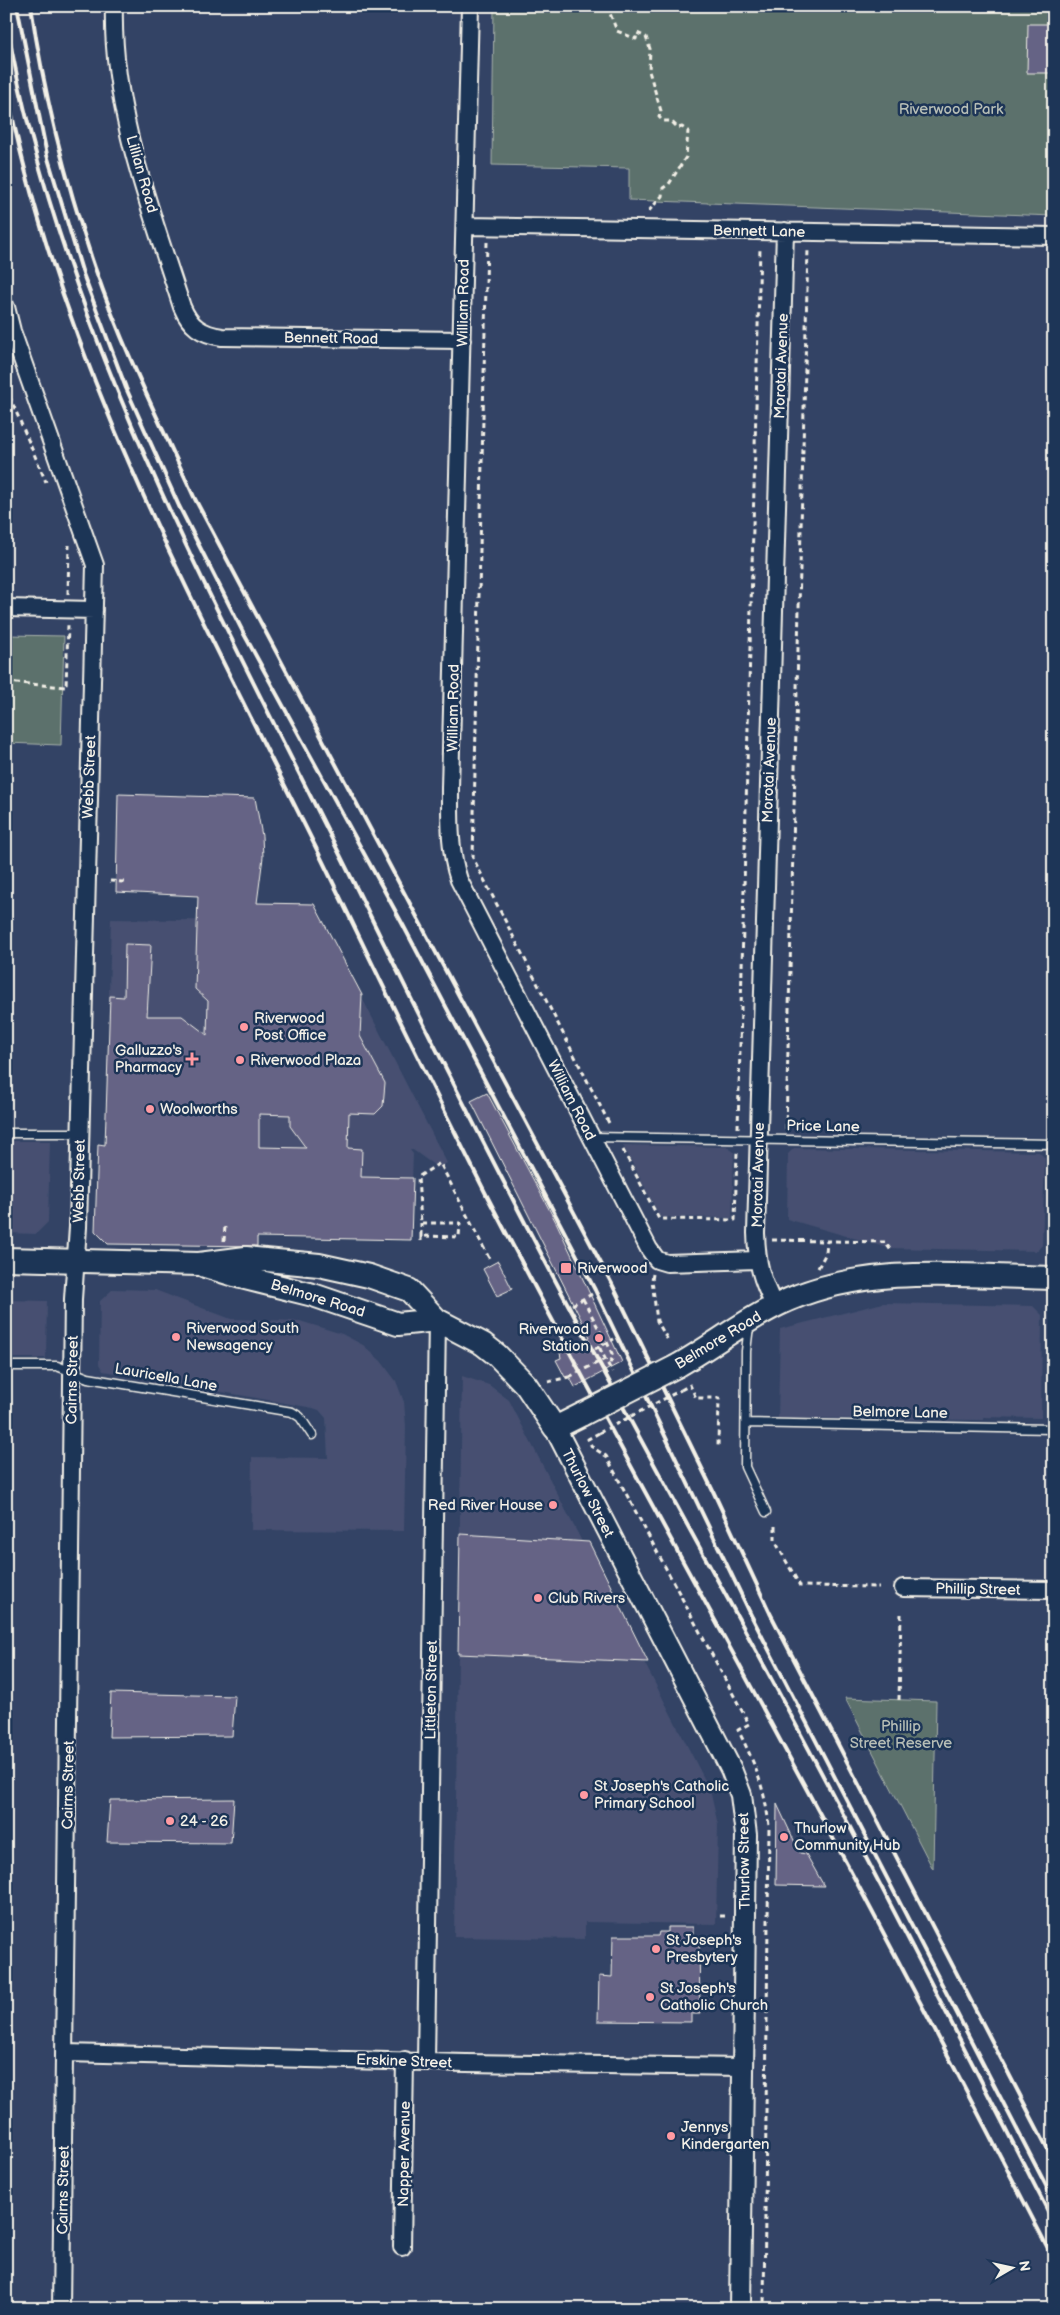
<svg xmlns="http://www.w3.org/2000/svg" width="1060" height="2315" font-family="'Balsamiq Sans',sans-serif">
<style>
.built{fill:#465071}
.green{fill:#5b716c;stroke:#a8b1aa}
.building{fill:#656485;stroke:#f4f1e8;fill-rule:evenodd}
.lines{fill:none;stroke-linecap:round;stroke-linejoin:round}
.service-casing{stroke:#f4f1e8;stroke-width:11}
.minor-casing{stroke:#f4f1e8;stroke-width:20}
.tertiary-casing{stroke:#f4f1e8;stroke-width:24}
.secondary-casing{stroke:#f4f1e8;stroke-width:26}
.path{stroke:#f4f1e8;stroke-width:3;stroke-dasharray:5 4;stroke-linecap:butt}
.service{stroke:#1d3557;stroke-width:8}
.minor{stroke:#1d3557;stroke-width:16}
.tertiary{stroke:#1d3557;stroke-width:20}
.secondary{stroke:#1d3557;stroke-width:22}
.rail{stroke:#f4f1e8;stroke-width:4}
.secondary-bridge-casing{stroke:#f4f1e8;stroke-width:26;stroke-linecap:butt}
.path-bridge{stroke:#f4f1e8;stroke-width:3;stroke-dasharray:5 4;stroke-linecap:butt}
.secondary-bridge{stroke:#1d3557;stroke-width:22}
.poi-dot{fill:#ff9aa2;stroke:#1d3557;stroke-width:2}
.labels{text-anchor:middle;stroke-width:5;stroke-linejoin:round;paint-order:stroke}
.park-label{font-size:15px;fill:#b7beb6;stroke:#1d3557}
.street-label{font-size:15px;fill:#f4f1e8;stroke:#1d3557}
.poi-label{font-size:15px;fill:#f4f1e8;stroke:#1d3557;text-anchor:start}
</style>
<rect width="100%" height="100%" fill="#334365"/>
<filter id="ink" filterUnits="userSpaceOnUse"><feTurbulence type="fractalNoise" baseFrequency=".02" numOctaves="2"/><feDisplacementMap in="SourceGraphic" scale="10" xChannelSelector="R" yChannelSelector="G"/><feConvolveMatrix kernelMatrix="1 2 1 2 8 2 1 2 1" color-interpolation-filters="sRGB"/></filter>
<g filter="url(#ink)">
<!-- built -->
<path class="built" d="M111 919 323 922 447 1163 438 1168 413 1150H410L413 1154 410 1232 103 1226Z
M6 1141H50L48 1222 36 1234 6 1233Z
M623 1145 727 1147 734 1152 732 1218 660 1217Z
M794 1148 1039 1152 1045 1158 1042 1245 1037 1251 888 1248 787 1219 788 1154Z
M113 1289 155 1290 231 1319 300 1321 342 1334 363 1345 381 1361 396 1381 404 1402 406 1426 404 1531 251 1530 252 1457 328 1458 326 1418 319 1410 313 1408 103 1371 99 1364 100 1301Z
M6 1300 47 1301 46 1358H6Z
M883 1303 1033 1306 1042 1315 1041 1418 983 1417V1420L778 1418 780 1329Z
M462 1376 489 1385 509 1400 710 1790 718 1825 716 1924 585 1922V1939L454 1937Z"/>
<!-- green -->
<path class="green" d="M494 6H1054V216L629 200V168L492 165Z
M6 635 64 636 61 745 6 743Z
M845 1698 936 1701 933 1869Z"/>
<!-- building -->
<path class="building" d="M1028 24H1054V73H1027Z
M118 794 255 798 262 836 263 857 257 903 314 904 362 995 360 1036 385 1083 383 1106 375 1114 349 1113 348 1148 362 1149 361 1177 413 1178 411 1240 257 1237V1246L108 1244 95 1231 98 1144 105 1145 110 996 124 997 125 944 151 945 147 1016H182L207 1035 208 1001 195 989 198 896 116 892ZM259 1114 290 1115V1126L306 1148 259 1147Z
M487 1093 557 1224 622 1362 575 1387 570 1378 565 1377 556 1360 561 1358 560 1353 590 1337 471 1101Z
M498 1261 512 1289 497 1296 483 1269Z
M460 1534 589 1542 648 1662 458 1654Z
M111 1693 235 1696 232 1736 109 1737Z
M234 1799 231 1843 107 1842 110 1800Z
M777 1804 800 1853 806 1854 824 1886 776 1885Z
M668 1927H693V1937H699L700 2014H691V2022L598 2021 599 1976 612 1977 613 1936H658L659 1932H668Z"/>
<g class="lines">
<!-- service casing -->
<g class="service-casing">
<path id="service" d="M6 1133H80
M591 1137 1054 1144
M749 1326 746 1351 745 1467 766 1512
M6 1366H57L88 1378 292 1412 300 1417 312 1435
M746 1423 1054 1429"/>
</g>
<!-- minor casing -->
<g class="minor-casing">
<path id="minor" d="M114 6C111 109 151 210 182 307 190 326 201 334 222 337L462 340
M470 6 450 788C450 820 449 850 459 880L649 1249 657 1260 667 1263 757 1260
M465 226 1054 236
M6 307 12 331 95 565 78 1227 73 1299 61 2309
M6 608 94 610
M775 1307C761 1279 757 1264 756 1233L785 231
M903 1588 1054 1590
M65 2053 466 2063 743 2067
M426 2061 437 1320
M402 2247 405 2060"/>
</g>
<!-- tertiary casing -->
<g class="tertiary-casing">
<path id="tertiary" d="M555 1428 731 1769 741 1795 746 1835 740 2309"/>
</g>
<!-- secondary casing -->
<g class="secondary-casing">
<path id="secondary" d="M6 1259 199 1264 246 1258 319 1265 369 1276 409 1290 437 1320 483 1344 497 1355 526 1385 555 1428 583 1414
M205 1266 241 1277 313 1295 398 1324 437 1320
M677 1366C714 1345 749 1317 788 1300 871 1264 965 1276 1054 1278"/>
</g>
<!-- path -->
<path class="path" d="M607 6 617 31 636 39 637 33 646 37 650 49 649 71 661 111 659 117 663 121H671L678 128 682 127 688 131 686 157 669 184 663 188 662 196 647 213
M487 242 473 858 610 1125
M6 388 46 482
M68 594 69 545
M6 682 66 687 68 625
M110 881 124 882
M738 1128 760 247
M786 1129 808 248
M623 1150 659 1219 735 1220 737 1152
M421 1236V1223
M772 1240 885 1242 892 1252
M224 1241 225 1225
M421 1241V1236L459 1237 460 1223H421L418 1177 440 1163 489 1258
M818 1268 826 1253 827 1241
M653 1274 652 1280 657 1321 669 1342
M583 1299 603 1337 600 1349 612 1372
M572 1305 592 1294
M607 1342 613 1356 609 1366
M595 1349 614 1339
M548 1382 569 1377
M681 1390 690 1385 696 1398H719L718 1447
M599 1433 588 1439 592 1447 606 1456 749 1724 738 1730C755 1763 765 1789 769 1826L764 2309
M775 1526V1541L800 1586 879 1587
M899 1700 901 1614
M720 1916H728"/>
<!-- service -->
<use href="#service" class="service"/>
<!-- minor -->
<use href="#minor" class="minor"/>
<!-- tertiary -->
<use href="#tertiary" class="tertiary"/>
<!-- secondary -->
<use href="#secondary" class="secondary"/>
<!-- rail -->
<path class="rail" d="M17 6 47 155 83 274 126 388 179 506 244 634 402 923 595 1290 752 1617 1054 2201
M31 6C44 95 66 183 95 268 122 347 160 423 195 499L612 1284 713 1491 770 1613 1054 2161
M6 19C58 324 212 597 348 871 401 978 453 1085 508 1190 583 1336 662 1479 741 1623 849 1821 951 2022 1054 2223
M6 86C60 363 198 609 322 860 377 973 431 1086 488 1198 585 1385 688 1569 788 1755 879 1922 967 2091 1054 2260"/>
<!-- secondary-bridge casing -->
<g class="secondary-bridge-casing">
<path id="secondary-bridge" d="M583 1414 677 1366"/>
</g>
<!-- path-bridge -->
<path class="path-bridge" d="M569 1377 605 1359
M599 1433 681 1390"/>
<!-- secondary-bridge -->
<use href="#secondary-bridge" class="secondary-bridge"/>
</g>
</g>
<!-- markers -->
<g class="poi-dot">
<circle cx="244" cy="1027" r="5"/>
<path d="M189.5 1051.5h5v5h5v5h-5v5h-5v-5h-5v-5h5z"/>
<circle cx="240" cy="1060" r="5"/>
<circle cx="150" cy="1109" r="5"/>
<rect x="560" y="1262" width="12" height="12" rx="2.5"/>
<circle cx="176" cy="1337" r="5"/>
<circle cx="599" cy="1338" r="5"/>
<circle cx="553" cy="1505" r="5"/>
<circle cx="538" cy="1598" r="5"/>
<circle cx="584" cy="1795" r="5"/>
<circle cx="170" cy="1821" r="5"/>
<circle cx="784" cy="1837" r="5"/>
<circle cx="656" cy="1949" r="5"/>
<circle cx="650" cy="1997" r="5"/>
<circle cx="671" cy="2136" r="5"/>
</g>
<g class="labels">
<!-- park labels -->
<g class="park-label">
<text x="951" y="114">Riverwood Park</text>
<text x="901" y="1731">Phillip<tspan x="901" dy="17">Street Reserve</tspan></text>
</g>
<!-- street labels -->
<g class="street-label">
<text transform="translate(142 174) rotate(74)" y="5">Lillian Road</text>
<text transform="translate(759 231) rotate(1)" y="5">Bennett Lane</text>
<text transform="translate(463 303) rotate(-89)" y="5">William Road</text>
<text transform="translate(331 338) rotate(1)" y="5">Bennett Road</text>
<text transform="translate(781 366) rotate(-88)" y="5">Morotai Avenue</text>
<text transform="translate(453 708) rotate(-89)" y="5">William Road</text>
<text transform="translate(769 770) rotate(-88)" y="5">Morotai Avenue</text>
<text transform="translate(89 777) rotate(-88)" y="5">Webb Street</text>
<text transform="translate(572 1100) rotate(63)" y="5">William Road</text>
<text transform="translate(823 1126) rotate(1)" y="5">Price Lane</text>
<text transform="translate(758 1175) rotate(-89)" y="5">Morotai Avenue</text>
<text transform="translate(79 1181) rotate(-89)" y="5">Webb Street</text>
<text transform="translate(318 1298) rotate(17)" y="5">Belmore Road</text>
<text transform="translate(718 1340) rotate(-31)" y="5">Belmore Road</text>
<text transform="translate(166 1377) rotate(10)" y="5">Lauricella Lane</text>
<text transform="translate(72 1380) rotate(-89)" y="5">Cairns Street</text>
<text transform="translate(900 1412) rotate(1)" y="5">Belmore Lane</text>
<text transform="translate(588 1493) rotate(63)" y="5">Thurlow Street</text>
<text transform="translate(978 1589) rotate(1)" y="5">Phillip Street</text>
<text transform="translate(431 1690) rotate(-89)" y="5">Littleton Street</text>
<text transform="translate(68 1785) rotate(-89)" y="5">Cairns Street</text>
<text transform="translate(744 1861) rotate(-91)" y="5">Thurlow Street</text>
<text transform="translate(404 2061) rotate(2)" y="5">Erskine Street</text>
<text transform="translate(404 2154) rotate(-89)" y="5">Napper Avenue</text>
<text transform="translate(63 2190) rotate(-89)" y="5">Cairns Street</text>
</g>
<!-- poi labels -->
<g class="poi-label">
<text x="254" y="1023">Riverwood<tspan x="254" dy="17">Post Office</tspan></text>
<text x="182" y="1055" text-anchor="end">Galluzzo's<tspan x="182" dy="17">Pharmacy</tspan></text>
<text x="250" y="1065">Riverwood Plaza</text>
<text x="160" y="1114">Woolworths</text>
<text x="577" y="1273">Riverwood</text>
<text x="186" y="1333">Riverwood South<tspan x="186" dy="17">Newsagency</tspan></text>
<text x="589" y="1334" text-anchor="end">Riverwood<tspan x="589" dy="17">Station</tspan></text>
<text x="543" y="1510" text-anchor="end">Red River House</text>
<text x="548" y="1603">Club Rivers</text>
<text x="594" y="1791">St Joseph's Catholic<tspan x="594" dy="17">Primary School</tspan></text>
<text x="180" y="1826">24 - 26</text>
<text x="794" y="1833">Thurlow<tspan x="794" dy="17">Community Hub</tspan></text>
<text x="666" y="1945">St Joseph's<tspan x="666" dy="17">Presbytery</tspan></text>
<text x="660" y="1993">St Joseph's<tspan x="660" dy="17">Catholic Church</tspan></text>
<text x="681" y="2132">Jennys<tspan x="681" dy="17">Kindergarten</tspan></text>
</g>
</g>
<!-- margin -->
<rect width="1060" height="2315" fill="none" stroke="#1d3557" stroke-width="25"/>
<rect x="12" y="12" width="1035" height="2290" fill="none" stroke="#f4f1e8" stroke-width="2" filter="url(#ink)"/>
<!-- north arrow -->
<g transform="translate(1012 2268) rotate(81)" stroke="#1d3557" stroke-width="4" paint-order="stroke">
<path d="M0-4L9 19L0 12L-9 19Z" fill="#f4f1e8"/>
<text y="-8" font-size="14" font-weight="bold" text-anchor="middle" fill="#f4f1e8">N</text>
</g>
</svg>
